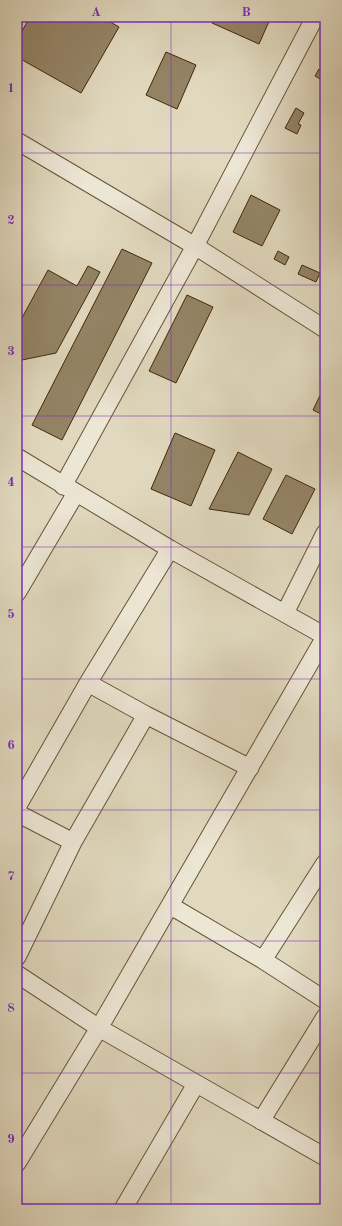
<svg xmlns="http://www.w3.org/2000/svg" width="342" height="1226" font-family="'Old Standard TT',serif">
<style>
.building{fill:#948466;stroke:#402806}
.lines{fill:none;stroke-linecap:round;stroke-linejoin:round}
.minor-casing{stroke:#685434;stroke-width:19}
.minor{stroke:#ece6d5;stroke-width:17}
.grid{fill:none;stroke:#7b2cbf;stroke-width:1;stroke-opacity:0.55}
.neatline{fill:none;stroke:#7b2cbf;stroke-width:1.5}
.grid-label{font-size:13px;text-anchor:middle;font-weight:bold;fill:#7b2cbf}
</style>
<rect width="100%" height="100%" fill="#e1d9bf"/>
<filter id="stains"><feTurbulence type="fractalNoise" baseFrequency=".005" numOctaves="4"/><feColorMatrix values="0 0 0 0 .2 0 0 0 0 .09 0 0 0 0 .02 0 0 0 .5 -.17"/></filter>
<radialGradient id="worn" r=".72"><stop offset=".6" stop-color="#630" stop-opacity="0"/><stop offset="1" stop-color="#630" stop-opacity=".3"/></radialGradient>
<!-- building -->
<path class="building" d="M30 17H102L119 27 81 93 17 57V40Z
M214 17H271L259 44 212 23Z
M166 52 196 65 177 109 146 95Z
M319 69 325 72 322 80 315 76Z
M296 108 304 113 298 124 301 125 297 134 285 128Z
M251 195 280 210 262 246 233 232Z
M122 249 152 263 62 440 32 425Z
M278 251 289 257 285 265 274 259Z
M302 265 320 273 316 282 298 274Z
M88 266 100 272 56 353 17 361V327L48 270 77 286Z
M187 295 213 307 176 383 149 371Z
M325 385V416L313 410Z
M175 433 215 450 191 506 151 489Z
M238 452 272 469 249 515 209 509Z
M286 475 315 489 292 534 263 519Z"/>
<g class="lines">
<!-- minor casing -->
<g class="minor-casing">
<path id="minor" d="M17 141 195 246 325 329
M17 457 170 549 325 636
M63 486 195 246 315 17
M17 593 76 493
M285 613 325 533
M88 683 146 715 250 768
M17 807 88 683 170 549
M17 813 73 842
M171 906 263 960 325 1000
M17 957 73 842 146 715
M263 960 325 863
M17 974 99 1028 325 1157
M261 1121 325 1017
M17 1163 99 1028 325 637
M123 1209 196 1084"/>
</g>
<!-- minor -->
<use href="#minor" class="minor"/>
</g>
<!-- grid -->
<path class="grid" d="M171 17V1209M17 153H325M17 285H325M17 416H325M17 547H325M17 679H325M17 810H325M17 941H325M17 1073H325"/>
<!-- margin -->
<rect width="342" height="1226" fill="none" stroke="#e1d9bf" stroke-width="44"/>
<rect x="22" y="22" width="298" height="1182" class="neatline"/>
<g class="grid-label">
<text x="96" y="16">A</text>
<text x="246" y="16">B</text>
<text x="11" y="92">1</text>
<text x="11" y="224">2</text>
<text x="11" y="355">3</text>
<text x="11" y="486">4</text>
<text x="11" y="618">5</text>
<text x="11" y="749">6</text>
<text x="11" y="880">7</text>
<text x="11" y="1012">8</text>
<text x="11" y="1143">9</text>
</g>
<rect width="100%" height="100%" filter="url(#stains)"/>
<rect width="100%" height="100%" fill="url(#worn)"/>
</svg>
